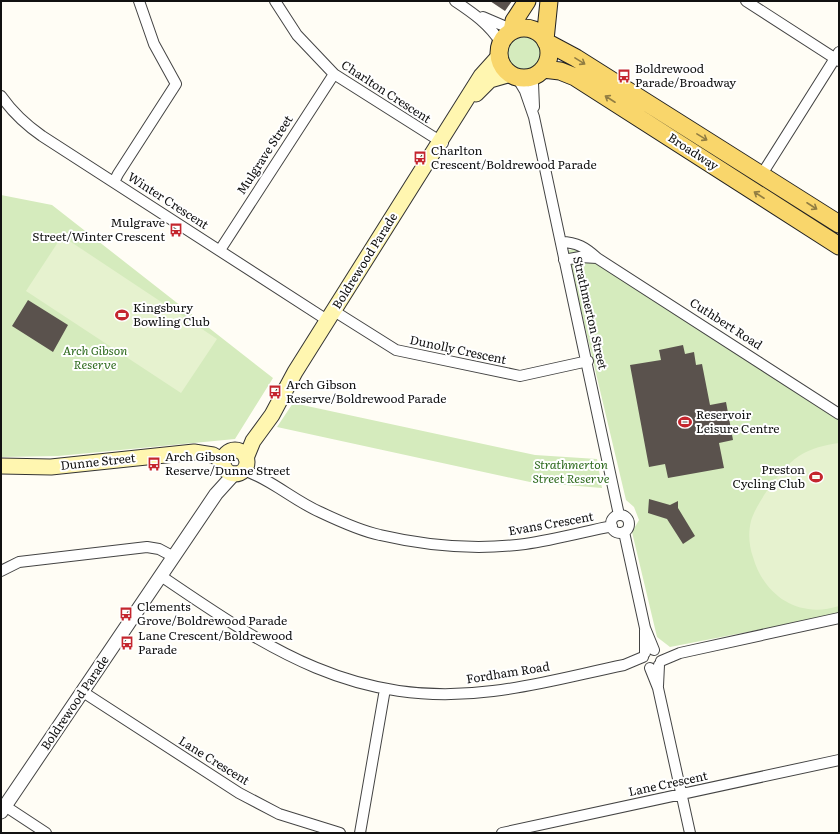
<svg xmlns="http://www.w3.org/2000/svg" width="840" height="834" font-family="Literata,serif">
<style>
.green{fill:#d5ebbd}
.pitch{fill:#e6f2cf}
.building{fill:#5a524d}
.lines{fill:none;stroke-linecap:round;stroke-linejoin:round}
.minor-casing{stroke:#444;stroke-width:12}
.tertiary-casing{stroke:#444;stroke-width:15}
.secondary-casing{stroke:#333;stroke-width:17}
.primary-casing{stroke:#222;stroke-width:19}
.minor{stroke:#fff;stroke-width:10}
.tertiary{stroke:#fff;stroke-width:13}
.secondary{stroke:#fff6b0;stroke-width:15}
.primary{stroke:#f9d66b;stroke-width:17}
.oneway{stroke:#917d42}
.labels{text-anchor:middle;stroke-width:4;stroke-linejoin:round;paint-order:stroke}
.poi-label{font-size:12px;fill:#111;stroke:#fff;text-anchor:start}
.street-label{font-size:12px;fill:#111;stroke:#fff}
.park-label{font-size:12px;font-style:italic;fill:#2f6b1f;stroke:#fff}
</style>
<rect width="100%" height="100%" fill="#fffdf5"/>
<!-- green -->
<path class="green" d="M507 54a18 18 0 1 1 36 0a18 18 0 1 1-36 0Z
M1 195 52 205 273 378 235 439 58 456 1 457Z
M573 249 581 251 839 419V614L670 647 657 637 632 532 639 520 634 507 626 500 567 251Z
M293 403 535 455 597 459 602 488 530 482 277 427Z"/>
<!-- pitch -->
<path class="pitch" d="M62 236 217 339 181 393 26 291Z
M839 443V606C799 619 764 596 753 557 749 546 748 533 751 521 756 503 783 466 799 456 811 448 825 445 839 443Z"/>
<!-- building -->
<path class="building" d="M490 1H512L505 11Z
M28 300 68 325 53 352 12 326Z
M683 345 685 354 694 352 696 365 702 364 710 405 726 402 733 440 719 443 724 468 668 478 665 464 649 467 630 365 661 360 659 350Z
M649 499 670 505 678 501V508L695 536 683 544 667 519 648 513Z"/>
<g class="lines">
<!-- minor casing -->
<g class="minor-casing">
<path id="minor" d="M275 1 297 35 334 74 443 143
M455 1C473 13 489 24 501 43
M746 1 839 61
M483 17 504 26 511 31
M516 76 525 91 534 117 619 515
M1 96C13 113 26 125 42 136L327 320
M534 107 533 83 535 75
M762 174 839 52
M114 182 118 174 176 84 154 44 139 1
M561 242C577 242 586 248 597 258L839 414
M220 250 334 74
M564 260 580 257 597 258
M334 311 396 350 520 376 588 361
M243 470C271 479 293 500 320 512 339 521 361 531 380 535 427 546 478 550 525 544 554 540 583 532 612 526
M611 524a9 9 0 1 1 18 0a9 9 0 1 1-18 0Z
M624 532 645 628 654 650
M1 571 19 562 147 547 159 549 174 557
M161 576C268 649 356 709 493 691 537 686 580 674 624 665L643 657
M645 653V630
M661 661 680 653 839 618
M650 668 658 688 690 833
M658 686 659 665
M83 692 239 793 279 814 340 833
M5 806 46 833
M360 833 385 689
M502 833 839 760"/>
</g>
<!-- tertiary casing -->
<g class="tertiary-casing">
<path id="tertiary" d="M1 812 216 494 235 473"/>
</g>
<!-- secondary casing -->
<g class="secondary-casing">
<path id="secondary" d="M476 94 490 80 511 74
M223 462a12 12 0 1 1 24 0a12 12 0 1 1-24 0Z
M246 458 253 441 272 415 295 372 481 76 499 56
M1 466 51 467 194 452 213 455 223 461"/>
</g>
<!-- primary casing -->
<g class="primary-casing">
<path id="primary" d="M499 53a25 25 0 1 1 50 0a25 25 0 1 1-50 0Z
M512 31 514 21 527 1
M545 40 549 1
M546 42 576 58 839 224
M543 69 560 71 575 77 839 246"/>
</g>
<!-- minor -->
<use href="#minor" class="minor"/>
<!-- tertiary -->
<use href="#tertiary" class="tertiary"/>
<!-- secondary -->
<use href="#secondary" class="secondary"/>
<!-- primary -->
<use href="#primary" class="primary"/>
</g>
<!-- one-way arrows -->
<defs><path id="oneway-shaft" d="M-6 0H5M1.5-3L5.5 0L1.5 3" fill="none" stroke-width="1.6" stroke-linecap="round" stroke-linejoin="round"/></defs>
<g class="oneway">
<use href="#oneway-shaft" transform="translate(580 61) rotate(32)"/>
<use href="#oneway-shaft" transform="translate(610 99) rotate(-147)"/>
<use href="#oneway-shaft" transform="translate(702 137) rotate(31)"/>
<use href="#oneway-shaft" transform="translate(759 195) rotate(-147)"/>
<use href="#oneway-shaft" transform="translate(812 206) rotate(33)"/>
</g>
<!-- icons -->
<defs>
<g id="bus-bare" transform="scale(1.08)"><path d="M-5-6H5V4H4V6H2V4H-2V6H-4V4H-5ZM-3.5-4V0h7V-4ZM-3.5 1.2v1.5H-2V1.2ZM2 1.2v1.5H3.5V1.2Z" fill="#c4262e" stroke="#fff" stroke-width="2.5" paint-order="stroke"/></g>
<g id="stadium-bare" transform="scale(1.08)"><path d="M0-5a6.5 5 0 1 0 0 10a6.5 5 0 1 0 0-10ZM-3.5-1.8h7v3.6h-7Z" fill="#c4262e" stroke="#fff" stroke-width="2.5" paint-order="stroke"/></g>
</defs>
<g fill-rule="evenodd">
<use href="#bus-bare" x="624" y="76"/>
<use href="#bus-bare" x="420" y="158"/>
<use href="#bus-bare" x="176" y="230"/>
<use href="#stadium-bare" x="122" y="315"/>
<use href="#bus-bare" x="275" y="392"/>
<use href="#stadium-bare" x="685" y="422"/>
<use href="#bus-bare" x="154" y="464"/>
<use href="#stadium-bare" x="816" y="477"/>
<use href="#bus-bare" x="126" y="614"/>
<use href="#bus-bare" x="127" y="643"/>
</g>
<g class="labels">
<!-- poi labels -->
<g class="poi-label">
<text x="635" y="73">Boldrewood<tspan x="635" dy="14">Parade/Broadway</tspan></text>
<text x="431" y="155">Charlton<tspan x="431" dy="14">Crescent/Boldrewood Parade</tspan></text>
<text x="165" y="227" text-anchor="end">Mulgrave<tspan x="165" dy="14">Street/Winter Crescent</tspan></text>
<text x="133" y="312">Kingsbury<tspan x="133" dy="14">Bowling Club</tspan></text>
<text x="286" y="389">Arch Gibson<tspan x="286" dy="14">Reserve/Boldrewood Parade</tspan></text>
<text x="696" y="419">Reservoir<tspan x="696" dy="14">Leisure Centre</tspan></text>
<text x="165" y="461">Arch Gibson<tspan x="165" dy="14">Reserve/Dunne Street</tspan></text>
<text x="805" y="474" text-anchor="end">Preston<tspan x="805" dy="14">Cycling Club</tspan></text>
<text x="137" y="611">Clements<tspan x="137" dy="14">Grove/Boldrewood Parade</tspan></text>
<text x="138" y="640">Lane Crescent/Boldrewood<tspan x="138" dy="14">Parade</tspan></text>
</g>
<!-- street labels -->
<g class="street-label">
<text transform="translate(386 92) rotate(33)" y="4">Charlton Crescent</text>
<text transform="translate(693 152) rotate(33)" y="4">Broadway</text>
<text transform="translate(265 155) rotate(-57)" y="4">Mulgrave Street</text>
<text transform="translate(168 201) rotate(33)" y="4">Winter Crescent</text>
<text transform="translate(365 261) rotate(-58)" y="4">Boldrewood Parade</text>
<text transform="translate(590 313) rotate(77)" y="4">Strathmerton Street</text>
<text transform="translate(726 324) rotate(33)" y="4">Cuthbert Road</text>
<text transform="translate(458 350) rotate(12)" y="4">Dunolly Crescent</text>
<text transform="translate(98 462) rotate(-6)" y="4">Dunne Street</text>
<text transform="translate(551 524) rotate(-10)" y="4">Evans Crescent</text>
<text transform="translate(508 673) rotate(-9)" y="4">Fordham Road</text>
<text transform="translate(75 703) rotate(-56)" y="4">Boldrewood Parade</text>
<text transform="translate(214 761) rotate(32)" y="4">Lane Crescent</text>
<text transform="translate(668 784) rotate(-12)" y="4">Lane Crescent</text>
</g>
<!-- park labels -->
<g class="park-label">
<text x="95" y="355">Arch Gibson<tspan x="95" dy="14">Reserve</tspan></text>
<text x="571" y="469">Strathmerton<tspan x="571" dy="14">Street Reserve</tspan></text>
</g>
</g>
<!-- border -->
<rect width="840" height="834" fill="none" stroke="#111111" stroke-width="4"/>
</svg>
